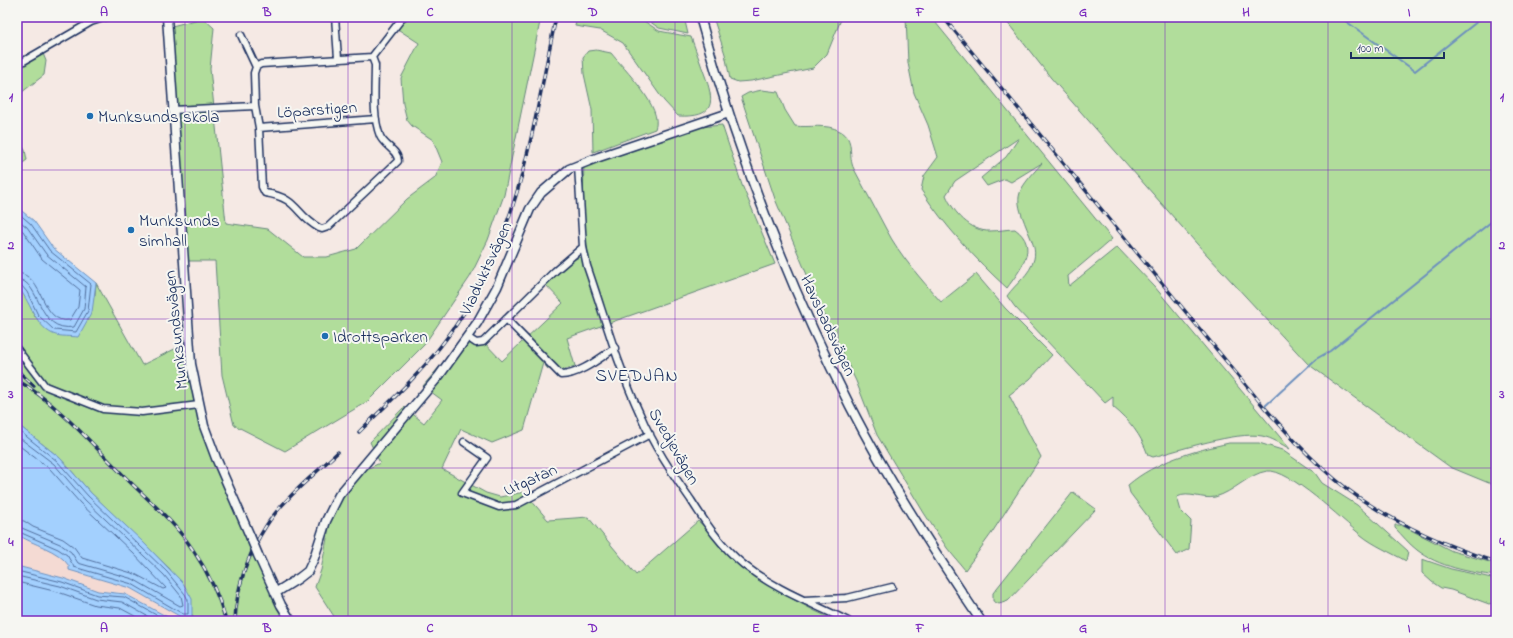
<svg xmlns="http://www.w3.org/2000/svg" width="1513" height="638" font-family="'Indie Flower',sans-serif">
<style>
.built{fill:#f4dad3}
.green{fill:#b1dd9b;stroke:#66867c}
.water{fill:#a3d0fe;stroke:#6d90be}
.lines{fill:none;stroke-linecap:round;stroke-linejoin:round}
.shore{stroke:#516f9e;stroke-width:1}
.stream{stroke:#6d90be;stroke-width:2}
.street-casing{stroke:#1b2f5e;stroke-width:9}
.secondary-casing{stroke:#1b2f5e;stroke-width:11}
.street{stroke:#f6f6f2;stroke-width:6}
.secondary{stroke:#f6f6f2;stroke-width:8}
.rail-casing{stroke:#1b2f5e;stroke-width:3.5}
.rail{stroke:#f6f6f2;stroke-width:2;stroke-dasharray:6;stroke-linecap:butt}
.secondary-bridge-casing{stroke:#1b2f5e;stroke-width:11;stroke-linecap:butt}
.secondary-bridge{stroke:#f6f6f2;stroke-width:8}
.grid{fill:none;stroke:#7b2cbf;stroke-width:1;stroke-opacity:0.55}
.poi-dot{fill:#1f6fb2;stroke:#f6f6f2;stroke-width:1.5}
.labels{text-anchor:middle;stroke-width:4;stroke-linejoin:round;paint-order:stroke}
.street-label{font-size:17px;fill:#1b2f5e;stroke:#f6f6f2}
.poi-label{font-size:17px;fill:#1b2f5e;stroke:#f6f6f2;text-anchor:start}
.neighbourhood-label{font-size:18px;letter-spacing:1px;fill:#1b2f5e;stroke:#f6f6f2}
.neatline{fill:none;stroke:#7b2cbf;stroke-width:1.5}
.grid-label{font-size:13px;text-anchor:middle;font-weight:bold;fill:#7b2cbf}
</style>
<rect width="100%" height="100%" fill="#f5e9e4"/>
<filter id="ink" filterUnits="userSpaceOnUse"><feTurbulence type="fractalNoise" baseFrequency=".025" numOctaves="2"/><feDisplacementMap in="SourceGraphic" scale="8" xChannelSelector="R" yChannelSelector="G"/><feConvolveMatrix kernelMatrix="1 2 1 2 8 2 1 2 1" color-interpolation-filters="sRGB"/></filter>
<g filter="url(#ink)">
<!-- built -->
<path class="built" d="M17 534 26 540 56 552 64 558 69 566V570L130 588 181 617 180 621H175L132 597 118 592 98 591 63 578 17 566Z"/>
<!-- green -->
<path class="green" d="M402 17H541L504 195 488 240 470 277 424 345 368 401 285 451 234 425 222 375 215 261H187L176 188 164 28 203 18 214 28 210 69 226 223 268 229 303 257H327L356 249 407 199 435 178 442 162 433 140 412 126 407 120 403 104 401 78 419 43 396 28Z
M577 17H638L659 31 691 37C695 49 700 61 704 73 715 102 716 118 678 116L664 101 623 43 600 30 575 26Z
M643 17H684L688 34 659 28Z
M713 17H842L827 54 813 68 751 81 738 82 730 79 725 54Z
M906 17H931L1112 239 1068 276 1069 286 1117 247 1154 286 1290 449C1281 444 1272 438 1262 436 1236 431 1180 450 1153 457L1148 455C1141 435 1130 421 1113 407V397L1105 403 1015 307 1007 296C1016 283 1030 275 1034 259 1036 250 1033 244 1030 236 1013 195 1014 195 1042 163L1011 182 1005 179 987 186 981 178 1006 157 1019 138 955 181 946 195C953 212 971 232 990 231 999 231 1007 229 1015 229 1040 247 1020 270 1007 288 975 259 944 225 921 190L924 176 938 157 928 125 914 93 908 63Z
M1003 17H1496V486L1450 467 1308 364 1197 244 1051 78Z
M596 50 611 53C624 69 664 108 655 129L593 152 592 110 584 74 583 57 588 51Z
M42 51 46 61 44 75 17 96V67Z
M762 90 778 92 785 110 795 126C809 128 826 123 840 131 856 139 847 156 854 169 865 189 875 209 886 229 900 256 921 279 941 302L976 274 1005 308 1052 355 1030 379 1009 395 1041 457 991 534 965 570 947 548 924 513 877 435 856 381 824 315 775 199 741 97 748 93Z
M722 125 742 185 775 264 567 338 575 366 563 370 548 369 543 363 524 430 492 443 461 429 442 469 486 493 500 497 524 492 548 520 588 517 636 575 698 521 774 589 815 611 837 621H337L315 587 321 570 331 517 343 494 360 472 380 463 370 442 404 407 424 423 442 400 423 386 463 339 482 340 502 361 563 303 543 282 572 260 588 254 583 213 584 159 691 128Z
M17 139 25 150 27 160 17 167Z
M96 283 142 365 187 343 196 408 201 422 292 621H192L193 617 170 569 91 493 60 458 17 424V286L25 294 35 317 95 295Z
M1229 443H1259L1282 450 1315 473 1322 483 1357 505 1408 551 1406 561C1392 553 1373 545 1361 535 1343 521 1289 468 1267 471 1248 474 1234 492 1215 497 1202 500 1189 491 1177 497L1181 511 1191 521 1189 549 1177 555 1130 493 1128 485C1156 461 1194 451 1229 443Z
M1073 492 1096 509 1008 601 999 604 993 601V593Z
M1395 525H1401L1452 551 1496 564V576C1469 572 1439 567 1417 550 1409 544 1402 535 1395 528Z
M1422 559 1451 569 1496 579V602L1489 604 1451 590 1441 588 1432 582 1422 573Z"/>
<!-- water -->
<path class="water" d="M17 207 34 221 53 248 96 283 92 312 78 337C71 336 60 337 53 334 35 326 30 300 17 286Z
M17 424 60 458 91 493 143 542 183 583 192 599V621L181 617 130 588 69 570V566C57 548 34 546 17 534Z
M17 566 63 578 98 591 125 594 175 621H17Z"/>
<g class="lines">
<!-- shore -->
<path class="shore" d="M17 212 31 224 50 251 91 284 88 311 76 332 54 330 38 315 27 292 21 285 17 284
M17 219 27 227 46 254 86 287 84 309 74 327C36 333 42 281 17 279
M17 227 23 231 42 259 80 290 78 307 70 320C40 325 45 274 17 273
M17 429 57 461 88 496 167 572 185 594 188 600V614H183L132 584 74 567 67 555 58 549 17 531
M17 436 54 464 85 500 164 575 181 596 183 605 180 606 133 579 78 563 71 552 60 544 17 526
M17 444 50 469 80 503 133 553 166 588 163 589 135 574 82 558 74 547 63 539 33 527 24 521 17 520
M17 571 62 582 97 595 124 597 167 621
M17 576 60 586 96 599 122 602 156 621
M17 582 58 592 95 605 120 608 144 621"/>
<!-- stream -->
<path class="stream" d="M1340 17 1415 71 1483 17
M1264 407 1316 359 1330 351 1496 218"/>
<!-- street casing -->
<g class="street-casing">
<path id="street" d="M335 17 338 58
M241 35 256 67
M372 57 403 17
M17 65 91 22 106 17
M172 110 255 106 254 73 256 67 261 64 372 57 375 65C375 88 372 115 380 136 384 146 398 150 398 161L328 227 322 229 319 228C294 214 299 198 265 193L262 187 259 128 255 106
M259 128 376 119
M578 166 583 247 587 266C604 315 618 367 640 414 653 445 672 473 691 500 706 524 722 547 744 565 776 590 812 603 848 621
M506 319 561 375C579 375 600 358 615 348
M467 337 476 343 483 342 555 271 583 247
M17 349 45 386 103 409 142 412 199 405
M464 442 487 458 462 493 499 507 516 505 650 434
M804 600 847 598 892 587"/>
</g>
<!-- secondary casing -->
<g class="secondary-casing">
<path id="secondary" d="M167 17 191 364 204 426 216 458 250 536
M700 17C737 151 787 282 850 406 888 480 934 552 981 621
M258 555 281 605 291 621
M275 593 299 578 308 571 314 558 326 521 339 495 439 376 477 323 497 287 530 209 541 193 569 169 599 157 729 113"/>
</g>
<!-- street -->
<use href="#street" class="street"/>
<!-- secondary -->
<use href="#secondary" class="secondary"/>
<!-- rail casing -->
<g class="rail-casing">
<path id="rail" d="M943 17 1264 407C1293 440 1324 474 1361 499 1402 527 1449 547 1496 562
M17 370 34 386
M17 380C58 404 91 443 125 477 148 500 175 522 193 550 208 572 219 595 226 621
M359 432C387 404 416 378 440 347 518 247 531 136 556 17
M235 621C236 588 248 554 266 526 283 499 315 474 338 452"/>
</g>
<!-- rail -->
<use href="#rail" class="rail"/>
<!-- secondary-bridge casing -->
<g class="secondary-bridge-casing">
<path id="secondary-bridge" d="M250 536 258 555"/>
</g>
<!-- secondary-bridge -->
<use href="#secondary-bridge" class="secondary-bridge"/>
</g>
</g>
<!-- grid -->
<path class="grid" d="M185 17V621M348 17V621M512 17V621M675 17V621M838 17V621M1001 17V621M1165 17V621M1328 17V621M17 170H1496M17 319H1496M17 468H1496"/>
<!-- markers -->
<g class="poi-dot">
<circle cx="90" cy="116" r="4"/>
<circle cx="131" cy="230" r="4"/>
<circle cx="325" cy="336" r="4"/>
</g>
<g class="labels">
<!-- street labels -->
<g class="street-label">
<text transform="translate(317 109) rotate(-4)" y="6">Löparstigen</text>
<text transform="translate(485 268) rotate(-65)" y="6">Viaduktsvägen</text>
<text transform="translate(829 325) rotate(65)" y="6">Havsbadsvägen</text>
<text transform="translate(175 330) rotate(-96)" y="6">Munksundsvägen</text>
<text transform="translate(675 446) rotate(60)" y="6">Svedjevägen</text>
<text transform="translate(530 479) rotate(-24)" y="6">Utgatan</text>
</g>
<!-- poi labels -->
<g class="poi-label">
<text x="98" y="122">Munksunds skola</text>
<text x="139" y="226">Munksunds<tspan x="139" dy="20">simhall</tspan></text>
<text x="333" y="342">Idrottsparken</text>
</g>
<!-- neighbourhood labels -->
<g class="neighbourhood-label">
<text x="637" y="381">SVEDJAN</text>
</g>
</g>
<!-- margin -->
<rect width="1513" height="638" fill="none" stroke="#f6f6f2" stroke-width="44"/>
<!-- scale -->
<path d="M1351 52v6h93v-6" fill="none" stroke="#1b2f5e" stroke-width="2"/>
<text x="1357" y="52" font-size="12" fill="#1b2f5e" stroke="#f6f6f2" stroke-width="3" paint-order="stroke">100 m</text>
<rect x="22" y="22" width="1469" height="594" class="neatline"/>
<g class="grid-label">
<text x="104" y="16">A</text>
<text x="267" y="16">B</text>
<text x="430" y="16">C</text>
<text x="593" y="16">D</text>
<text x="756" y="16">E</text>
<text x="920" y="16">F</text>
<text x="1083" y="16">G</text>
<text x="1246" y="16">H</text>
<text x="1409" y="16">I</text>
<text x="11" y="101">1</text>
<text x="1502" y="101">1</text>
<text x="11" y="249">2</text>
<text x="1502" y="249">2</text>
<text x="11" y="398">3</text>
<text x="1502" y="398">3</text>
<text x="11" y="546">4</text>
<text x="1502" y="546">4</text>
<text x="104" y="632">A</text>
<text x="267" y="632">B</text>
<text x="430" y="632">C</text>
<text x="593" y="632">D</text>
<text x="756" y="632">E</text>
<text x="920" y="632">F</text>
<text x="1083" y="632">G</text>
<text x="1246" y="632">H</text>
<text x="1409" y="632">I</text>
</g>
</svg>
